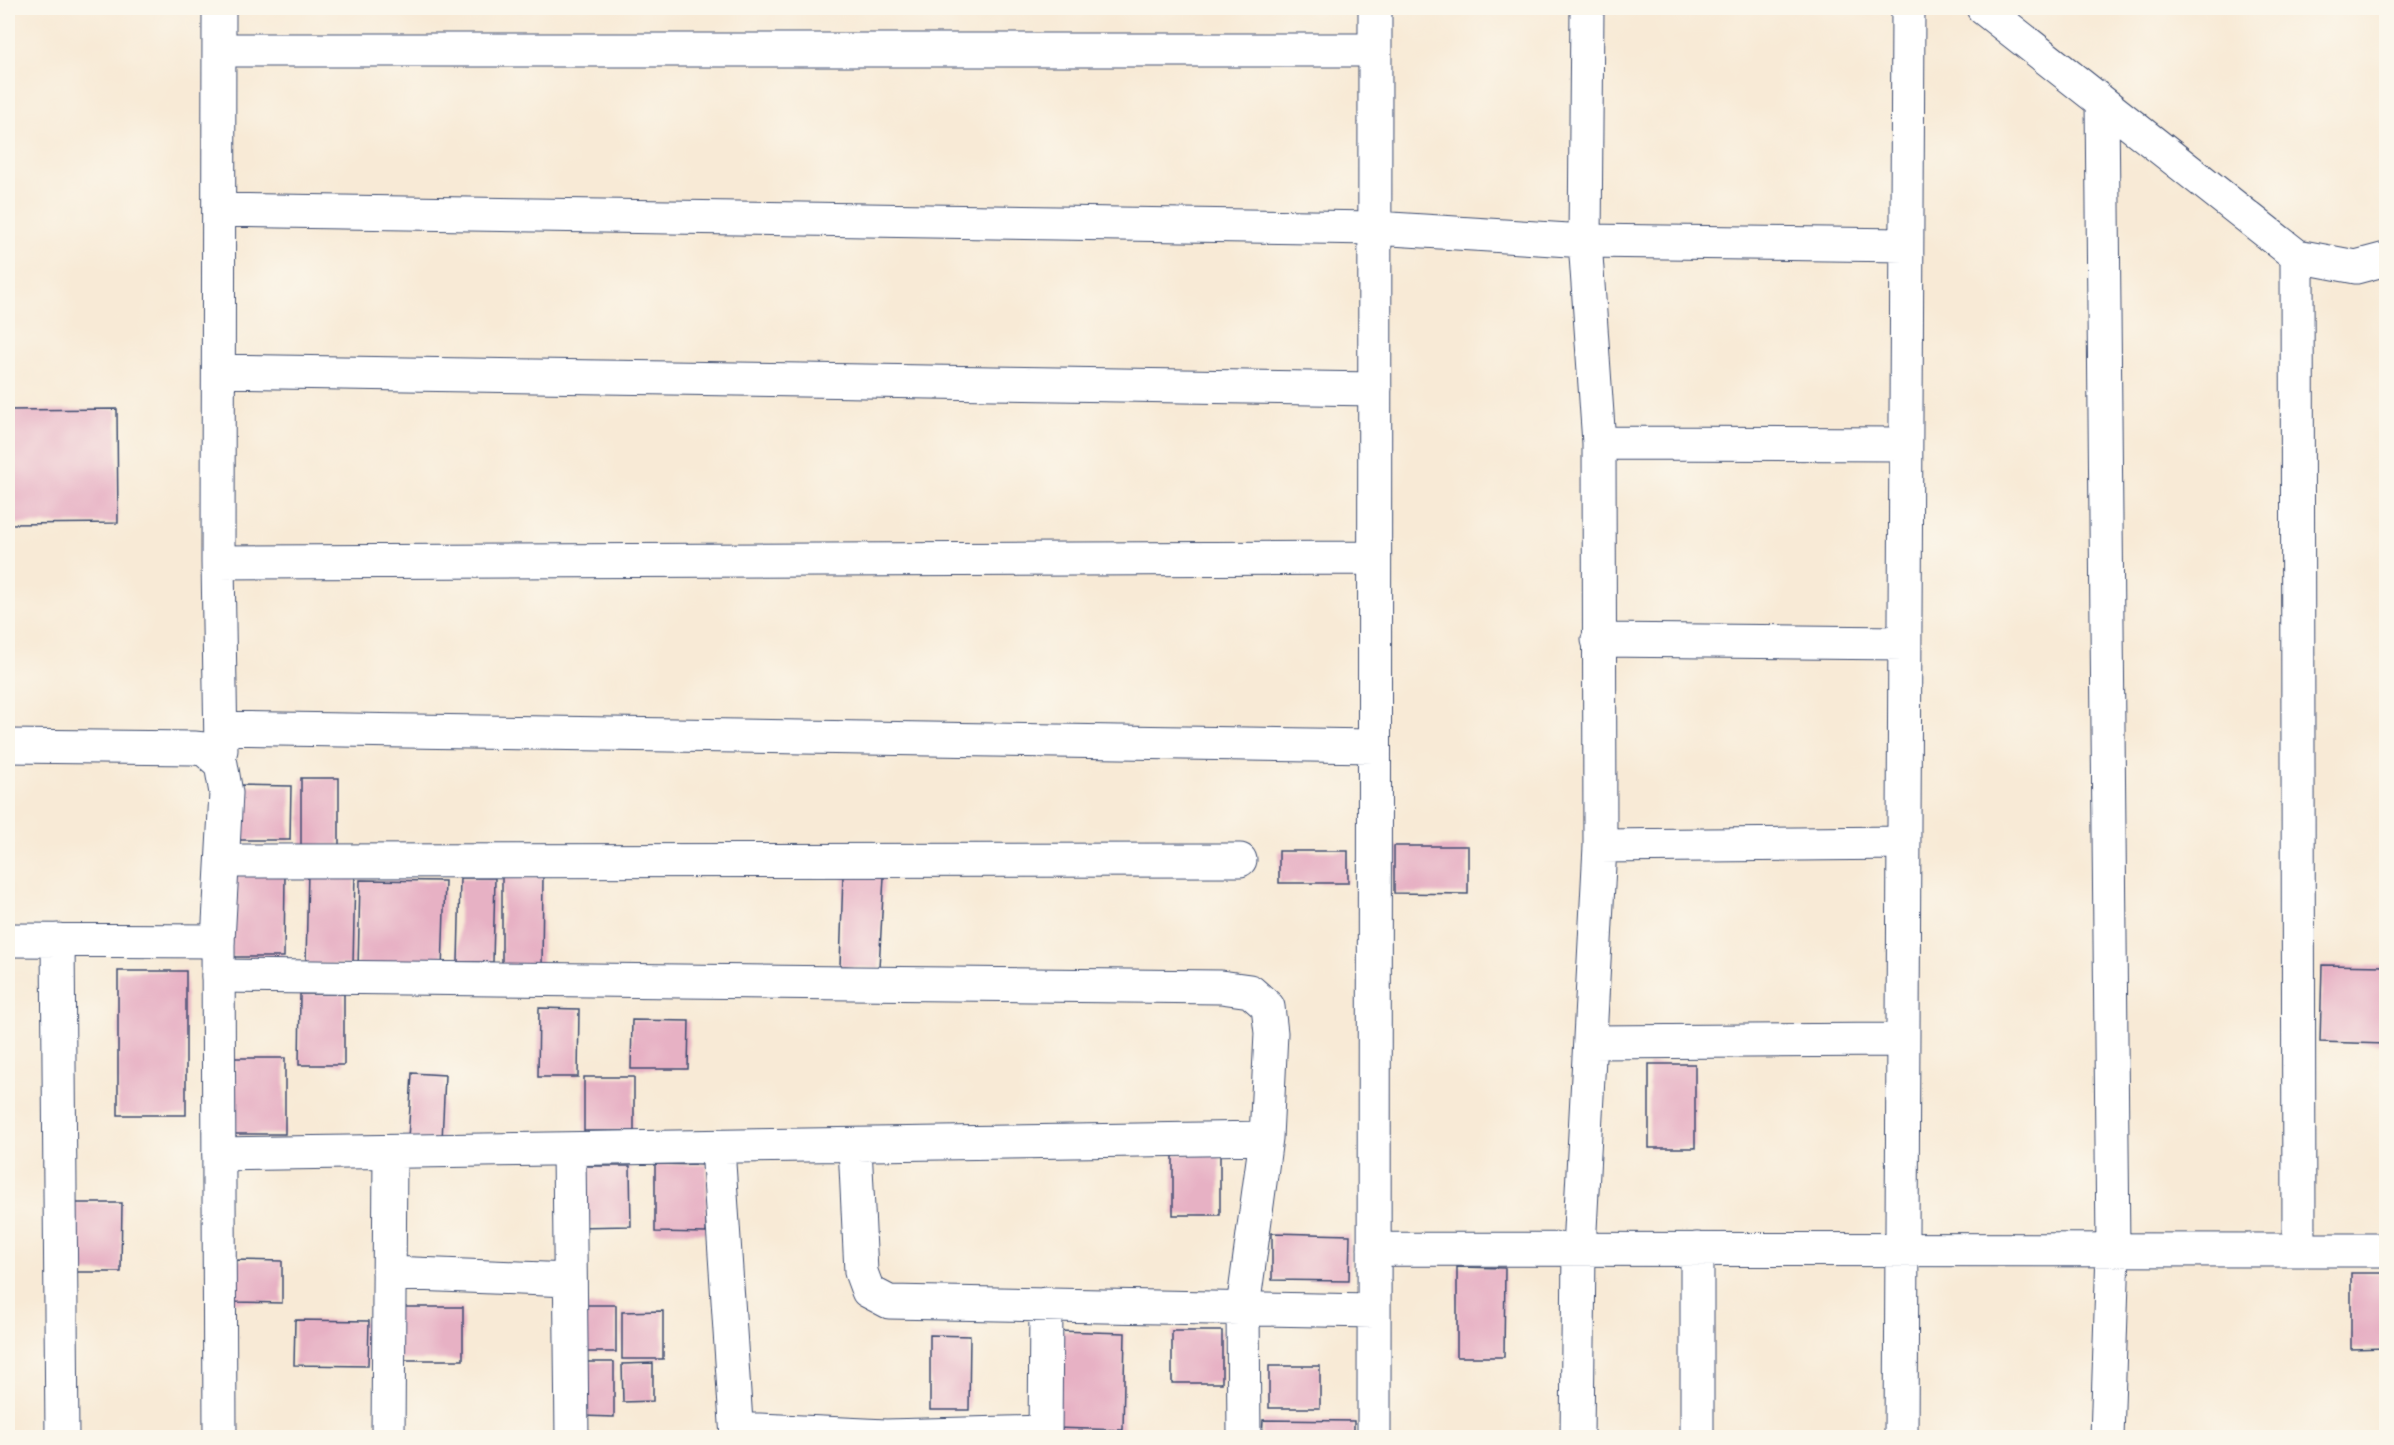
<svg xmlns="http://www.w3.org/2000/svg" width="2394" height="1445" font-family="'Playpen Sans',sans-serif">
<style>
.building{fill:#e7b1c4}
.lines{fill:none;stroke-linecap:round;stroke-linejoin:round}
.minor-casing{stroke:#3c4b70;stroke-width:35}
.tertiary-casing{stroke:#3c4b70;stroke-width:35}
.minor{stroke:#fff;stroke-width:33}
.tertiary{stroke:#fff;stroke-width:33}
</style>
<rect width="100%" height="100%" fill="#fbf7ec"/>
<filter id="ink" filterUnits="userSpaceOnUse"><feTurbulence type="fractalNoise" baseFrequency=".0167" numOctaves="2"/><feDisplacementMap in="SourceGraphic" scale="12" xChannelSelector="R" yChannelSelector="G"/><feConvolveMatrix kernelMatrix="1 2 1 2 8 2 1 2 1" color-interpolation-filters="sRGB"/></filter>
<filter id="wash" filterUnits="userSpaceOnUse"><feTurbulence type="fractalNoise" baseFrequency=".008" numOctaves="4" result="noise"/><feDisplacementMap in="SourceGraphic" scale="24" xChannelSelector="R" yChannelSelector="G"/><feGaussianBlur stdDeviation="1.35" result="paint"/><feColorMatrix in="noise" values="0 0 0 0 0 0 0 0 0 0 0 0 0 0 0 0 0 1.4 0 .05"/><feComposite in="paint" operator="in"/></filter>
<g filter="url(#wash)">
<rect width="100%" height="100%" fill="#f8ead6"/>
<g id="blocks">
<!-- building -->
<path class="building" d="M117 409 118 523 8 524V410Z
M301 778H339V845H301Z
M239 785 291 786 290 840H239Z
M1394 846H1468V894L1394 893Z
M1279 851H1348V883H1279Z
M308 870 355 872 353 965 306 964Z
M232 875H285L284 957H231Z
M843 875 884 877 879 968 840 966Z
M502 876H543L542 970H502Z
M460 878H495L493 962H458Z
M360 880 445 881 442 971 358 970Z
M2322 965 2386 966V1044L2320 1042Z
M118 971H186V1115H118Z
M300 994H344V1065H299Z
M539 1008 579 1009 578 1077H538Z
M632 1020 689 1021 688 1069H631Z
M235 1058H285V1134H234Z
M1649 1064H1695V1148H1649Z
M412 1073 445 1075 442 1141 408 1139Z
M584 1077H634V1131H584Z
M1173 1154H1220V1215H1173Z
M655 1164 707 1165 706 1233 655 1232Z
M573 1166H630L631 1226 574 1227Z
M70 1203H122L121 1272H70Z
M1272 1233 1350 1235 1349 1281 1272 1280Z
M233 1260 282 1261V1303L232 1302Z
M1457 1267 1505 1268 1504 1357H1457Z
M2351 1273H2386V1348L2351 1349Z
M581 1305H616V1352H580Z
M394 1307H463V1360H393Z
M663 1311V1359H622V1312Z
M295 1320 369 1321 368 1366 294 1365Z
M1057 1331 1125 1333 1123 1430 1055 1428Z
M1172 1331H1222V1383H1172Z
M930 1335 970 1336 969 1410H930Z
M582 1362H614V1417L582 1416Z
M653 1363V1401L623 1402 622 1364Z
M1269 1366H1320V1408H1269Z
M1263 1420 1354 1421V1438H1262Z"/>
</g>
</g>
<g filter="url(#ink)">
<use href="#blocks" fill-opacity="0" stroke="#3c4b70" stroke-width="1.5"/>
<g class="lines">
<!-- minor casing -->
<g class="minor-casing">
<path id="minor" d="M219 8 218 562 221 750
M1983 8 2297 256 2356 267 2386 259
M219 50H1375
M2102 102 2113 1250 2107 1438
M219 210 1375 228 1585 241 1905 245
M2297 256 2299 1250
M219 371 1375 389
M1599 443 1905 444
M218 562 1374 558
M1598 640 1904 643
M221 728 1373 746
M1600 846 1904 843
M224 861 1240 860
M8 940 218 941
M58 940 62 1438
M218 976 1221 987 1250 991 1268 1007 1271 1033 1266 1138 1243 1308 1244 1438
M1592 1042 1903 1040
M855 1146 861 1272 868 1291 889 1302 1374 1311
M718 1148 737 1438
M569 1150 572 1438
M219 1154 1266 1138
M1374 1249 2386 1250
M1697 1249V1438
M389 1273 570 1280
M738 1429 886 1436 1045 1432
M388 1438 390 1152
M1045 1438 1046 1304
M1374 1438 1375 8
M1577 1438 1579 1249 1600 846 1599 443 1585 241 1587 8
M1901 1438 1908 8"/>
</g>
<!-- tertiary casing -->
<g class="tertiary-casing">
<path id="tertiary" d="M8 746 194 748 204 749 221 764 226 793 218 941 220 1438"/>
</g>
<!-- minor -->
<use href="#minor" class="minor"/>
<!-- tertiary -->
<use href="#tertiary" class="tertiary"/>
</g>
</g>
<!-- margin -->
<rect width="2394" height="1445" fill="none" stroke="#fbf7ec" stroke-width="30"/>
</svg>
